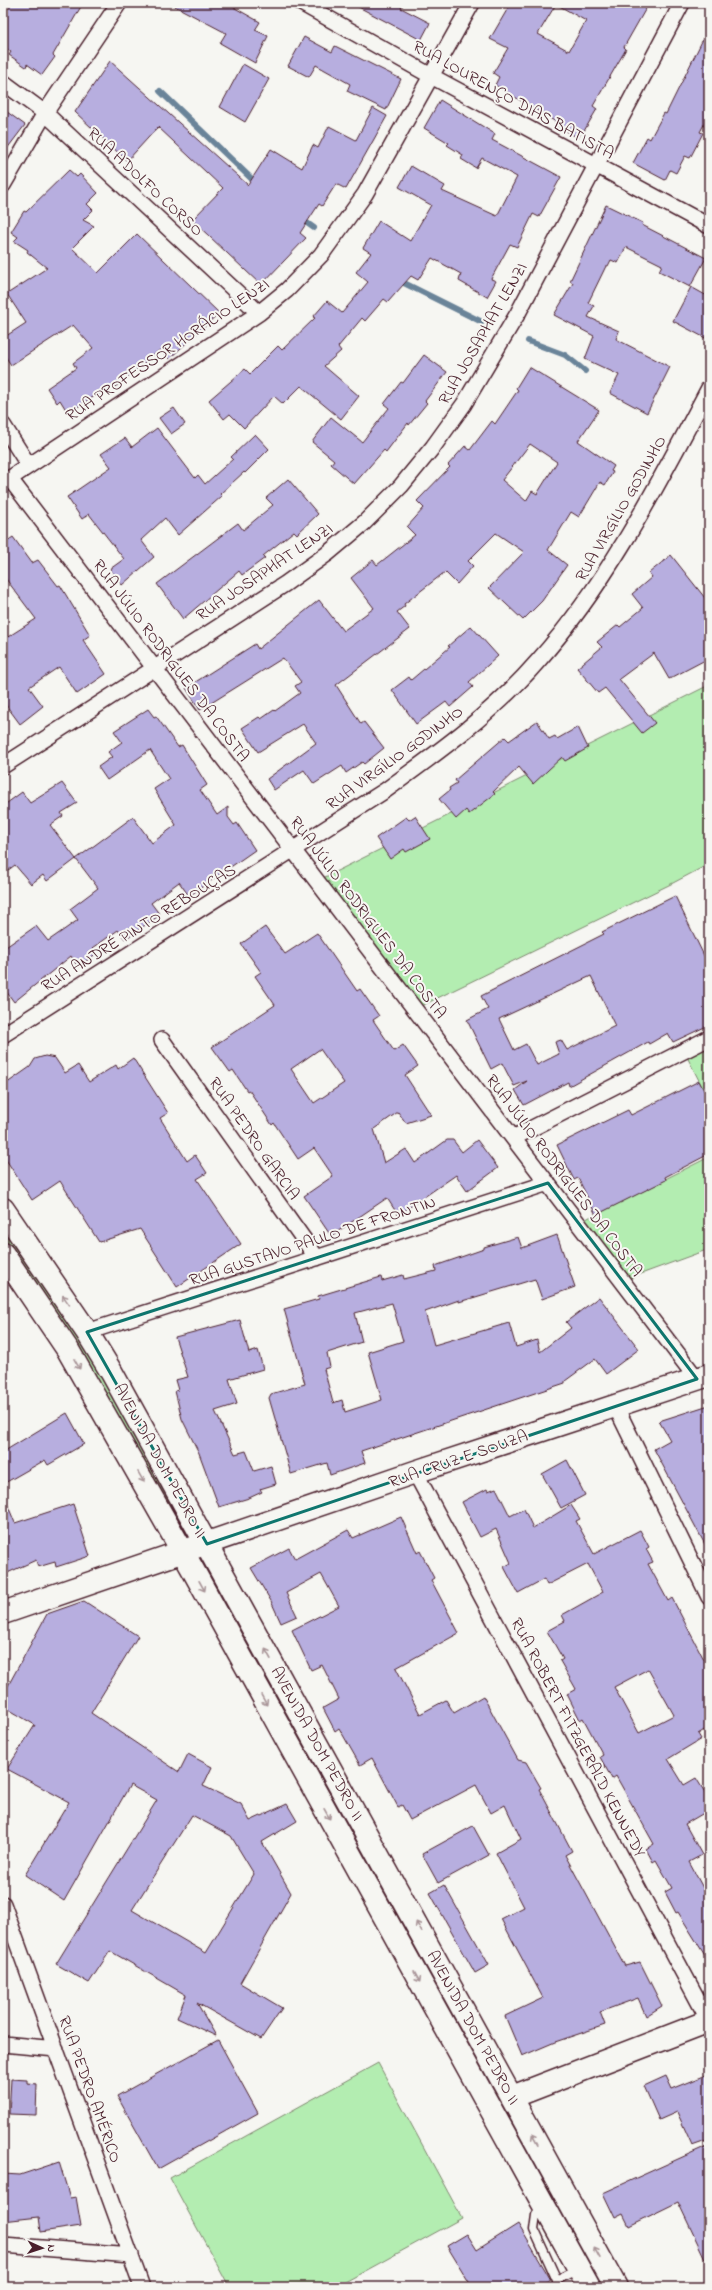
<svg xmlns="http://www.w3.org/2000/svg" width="712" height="2290" font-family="'Indie Flower',sans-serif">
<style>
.green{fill:#b3edb1;stroke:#7e866e}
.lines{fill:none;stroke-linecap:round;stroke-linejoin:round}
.stream{stroke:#6b8499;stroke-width:6}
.building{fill:#b7aedf;stroke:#4a1f2b;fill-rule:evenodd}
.lane-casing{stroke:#4a1f2b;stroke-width:11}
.street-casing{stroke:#4a1f2b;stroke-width:18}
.secondary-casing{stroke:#4a1f2b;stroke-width:25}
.primary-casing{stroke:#4a1f2b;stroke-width:25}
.lane{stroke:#f6f6f2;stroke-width:8}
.street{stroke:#f6f6f2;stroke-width:15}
.secondary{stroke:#f6f6f2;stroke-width:22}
.primary{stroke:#f6f6f2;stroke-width:22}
.oneway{stroke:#a99598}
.marked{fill:none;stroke:#0f766e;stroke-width:3;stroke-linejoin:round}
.labels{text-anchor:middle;stroke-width:4;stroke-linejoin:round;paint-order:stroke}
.street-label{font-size:17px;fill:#4a1f2b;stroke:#f6f6f2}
</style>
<rect width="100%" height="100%" fill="#f6f6f2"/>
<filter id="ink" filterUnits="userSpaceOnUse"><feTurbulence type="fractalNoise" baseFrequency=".025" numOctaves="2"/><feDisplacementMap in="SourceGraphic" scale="8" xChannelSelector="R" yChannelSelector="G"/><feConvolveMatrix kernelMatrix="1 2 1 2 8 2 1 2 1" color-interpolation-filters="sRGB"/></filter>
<g filter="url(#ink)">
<!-- green -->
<path class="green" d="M709 685V864L673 883 415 1009 317 881Z
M709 1038V1100L684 1051Z
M709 1157V1249L622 1281 578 1223Z
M3 1221 57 1297 180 1515 173 1520 3 1236Z
M206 1557 605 2287 197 1562Z
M378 2063 462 2218 336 2287H229L170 2178Z"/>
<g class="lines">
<!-- stream -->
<path class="stream" d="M160 91 257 184
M300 218 314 228
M398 280 482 322
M528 341 565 355 585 371"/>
</g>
<!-- building -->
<path class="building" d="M3 3H83L53 55 55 57 42 75 27 64 26 67 9 55 11 52 3 46Z
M169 3H226L260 22 255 30 268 36 255 63 220 43 226 33Z
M351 3H404L401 8 430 23 421 40Z
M511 3H649L624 47 626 49 593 106 597 109 584 131 582 130 578 138 555 124 556 122 495 85 499 77 493 73 508 48 490 39ZM556 4 586 21 569 51 538 34Z
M709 27V115L700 132 703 133 690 158 685 156 676 173 670 170 665 180 633 163 647 137 650 139 664 113 666 114Z
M304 37 332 52 335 46 401 79 386 110 347 91 350 84 316 65 309 77 288 66Z
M110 61 248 185 271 149 302 168 313 145 318 148 329 126 356 140 373 108 387 116 346 189 336 184 322 206 319 204 300 233 306 238 261 285 192 220 223 188 158 127 127 161 75 112Z
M243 64 269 79 245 122 220 107Z
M440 100 495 134 492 140 561 177 539 217 533 214 517 247 510 244 491 279 496 281 487 297 459 281 461 274 432 258 418 280 411 276 388 302 384 299 365 321 362 318 338 347 341 351 324 366 359 396 341 419 301 386 283 404 274 396 244 428 230 414 224 419 209 400 245 369 250 374 278 346 282 350 315 318 313 317 327 301 342 313 368 282 356 272 371 253 363 248 379 221 410 241 431 205 399 187 411 166 445 186 442 191 497 216 517 177 482 158 476 168 461 159 463 155 447 145 449 143 424 128Z
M3 109 25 125 3 154Z
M69 170 77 177 80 174 98 193 87 204 93 210 83 220 94 226 72 248 98 273 137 234 219 313 169 359 160 350 119 384 100 397 98 394 68 413 60 400 57 403 47 388 76 368 73 363 93 348 73 325 11 365 3 353V338L26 323 7 294 47 268 27 252 28 250 14 241 18 237 11 232 24 211 26 212Z
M606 205 643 223 642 225 706 258 690 287 659 271 662 265 626 247 618 263 611 260 608 266H606L588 303 594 306 588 317 619 331 616 339 670 367 647 413 610 393 619 375 585 359 594 336 554 315 573 283 570 281Z
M691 287 709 297V340L673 321Z
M424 355 447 372 425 401 427 403 409 425 408 423 386 452 384 450 354 484 331 464 334 460 312 442 331 417 362 442 389 408 384 404 401 382 403 383Z
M529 367 599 410 578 441 614 466 611 471 613 472 605 485 600 482 579 517 571 512 548 550 567 565 542 601 523 620 489 588 524 552 496 533 468 561 473 566 457 584 445 572 404 604 405 606 397 612 410 629 336 685 361 724 364 722 384 748 364 764 362 762 346 773 342 766 314 784 304 770 274 790 267 779 316 743 303 724 258 752 242 728 259 717 261 719 274 710 275 711 300 693 295 686 301 682 283 658 200 710 186 688 255 644 258 649 319 600 343 631 374 608 351 578 373 560 377 565 415 535 407 527 424 508 417 501 450 467 448 465 465 446 470 450 492 421 495 424 518 390 516 388ZM530 444 557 462 537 494 532 491 526 501 502 480Z
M174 408 185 424 171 434 159 418Z
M157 428 195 478 198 475 205 484 233 459 231 457 255 434 269 449 245 473 244 472 220 494 222 496 178 535 165 518 141 540 154 557 122 585 110 569 124 559 89 514 82 519 67 497 111 467 101 454 125 438 132 447Z
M288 479 318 514 297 534 294 531 263 556 265 558 242 575 239 571 183 619 157 584 238 523 243 530 273 505 266 498Z
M13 537 32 563 38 560 58 586 60 585 90 635 83 640 106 674 77 694 59 667 29 687 43 706 20 724 3 701V640L36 619 3 575V544Z
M671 555 709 603V658L669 679 654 653 619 679 655 723 642 733 605 688 598 693 577 668 602 647 597 642 618 625 620 627 643 608 632 594 652 577 649 573Z
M471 626 498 656 469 682 473 687 450 707 446 702 416 724 392 690 409 677 411 680 450 647 448 646Z
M148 709 154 717 156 716 178 747 182 745 207 785 200 790 217 815 228 807V817L234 825 237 823 255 850 189 896 179 882 151 903 160 915 125 939 118 930 93 948 97 953 78 967 71 956 14 1002 3 987V949L36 926 48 941 78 920 70 909 98 888 76 859 133 817 152 843 176 825 154 789 169 779 150 750 107 780 98 767 112 757 108 752 122 742 114 731Z
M537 721 549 739 555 736 557 739 578 727 588 748 565 761 562 757 533 784 519 767 493 792 495 794 469 814 466 810 456 819 439 799 450 790 449 788 457 783 455 780 505 737 509 741Z
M62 783 77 803 61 813 63 816 50 825 76 859 47 881 43 875 31 884 15 865 3 874V806L22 792 30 803Z
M415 816 430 839 406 852 404 849 390 859 376 838 406 817 409 820Z
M675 896 709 966V1025L673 1042 668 1033 649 1044 648 1042 569 1086 568 1082 524 1105 515 1090 527 1081 514 1086 502 1063 491 1069 467 1020 488 1009 481 996 604 934 602 932ZM591 976 615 1026 567 1050 561 1040 555 1042 559 1054 537 1065 526 1044 514 1050 499 1019Z
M265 927 285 954 317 933 357 991 360 989 379 1016 373 1020 394 1051 403 1045 418 1066 405 1075 431 1115 406 1123 398 1112 374 1129 384 1163 406 1149 415 1163 447 1140H453L462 1152 477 1140 498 1168 467 1191 456 1175 398 1215 387 1198 331 1236 304 1196 333 1176 314 1148 298 1159 274 1123 272 1125 249 1090 247 1091 233 1070 230 1072 212 1047 275 1005 255 976 261 972 241 944ZM320 1049 344 1083 314 1103 291 1069Z
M45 1056 55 1058 65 1073 78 1065 89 1082 116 1065 118 1069 133 1058 168 1113 160 1118 187 1161 195 1155 207 1173 197 1179 241 1244 177 1287 140 1229 99 1242 60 1181 32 1200 3 1155V1086L30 1067 35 1059Z
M699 1081 709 1100V1154L665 1177 666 1180 596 1215 578 1178 574 1180 557 1145 628 1110 631 1115Z
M557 1235 575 1287 542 1299 535 1279 459 1302V1300L425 1312 434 1345 509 1323 516 1347 537 1340 540 1352 571 1328 566 1322 599 1297 639 1349 606 1374 595 1359 565 1381V1383L361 1451 365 1463 330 1475 327 1463 291 1474 269 1398 271 1394 305 1384 284 1309 319 1299 318 1296 381 1277 382 1281 403 1275 404 1279 436 1271 435 1266 484 1249V1247L518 1237 522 1248ZM392 1303 403 1341 368 1352 382 1400 345 1412 342 1400 333 1403 324 1369 330 1367 327 1353 362 1342 355 1313Z
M240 1320 249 1353 258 1350 263 1369 229 1379 237 1404 215 1411 235 1454 246 1451 254 1471 271 1466 276 1484 260 1489 262 1492 249 1498 219 1507 199 1453 182 1419 175 1391 178 1390 175 1380 188 1377 175 1337Z
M709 1405V1552L654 1449 670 1440 659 1421Z
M67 1413 84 1444 48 1465 45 1460 3 1484V1452Z
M567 1460 585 1495 561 1508 542 1474Z
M496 1488 510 1516 524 1509 533 1528 571 1505 580 1519 576 1521 594 1554 640 1530 649 1547 646 1549 653 1562 648 1564 668 1601 672 1598 709 1669V1727L698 1734 701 1739 668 1759 684 1785 696 1778 709 1799V1810L685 1824 702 1855 689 1862 709 1899V1962L678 1912 676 1913 665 1892 672 1888 656 1860 653 1862 646 1849 654 1844 616 1776 612 1779 600 1757 603 1755 583 1718 580 1720 567 1694 576 1689 560 1661 563 1659 547 1631 565 1621 562 1615 603 1592 588 1564 547 1585 544 1579 518 1593 504 1567 511 1563 496 1529 480 1537 462 1502 487 1489 488 1491ZM648 1669 674 1715 639 1733 614 1687Z
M3 1494 15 1523 73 1504 90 1556 56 1567 55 1562 38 1567 36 1560 3 1575Z
M401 1517 417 1553 420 1551 434 1578 431 1580 459 1633 396 1668 420 1714 446 1700 454 1713 483 1696 518 1760 526 1762 541 1788 539 1789 572 1851 565 1855 625 1966 640 1962 662 2006 646 2016 638 1998 600 2012 605 2025 555 2042 522 2056 505 2016 543 1998 501 1919 524 1907 496 1853 521 1839 505 1805 491 1813 476 1785 410 1820 402 1805 398 1807 372 1758 360 1765 339 1728 335 1731 323 1708 339 1699 322 1665 311 1670 292 1630 339 1606 321 1574 286 1593 297 1616 281 1623 271 1601 251 1568 289 1548 295 1559 348 1530 353 1538Z
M84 1601 138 1636 91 1713 179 1772 188 1754 212 1767 203 1786 241 1804 250 1821 287 1804 297 1821 262 1842 291 1893 240 1983 282 2008 261 2039 197 2003 216 2036 177 2018 186 1995 110 1951 89 1983 56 1964 157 1800 130 1785 64 1901 25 1875 69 1802 7 1769 35 1725 3 1706V1695L47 1614ZM192 1815 231 1836 254 1874 206 1953 132 1910Z
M473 1826 489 1855 438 1883 422 1854Z
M444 1885 489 1965 475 1973 430 1893Z
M218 2040 258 2113 158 2169 117 2096Z
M709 2074V2139L692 2145 677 2112 659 2120 644 2086 666 2076 672 2089Z
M11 2079 27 2080V2083L37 2084 36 2115 9 2114Z
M709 2145V2267L678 2202 629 2226 623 2214 615 2218 603 2193Z
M59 2162 70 2198 76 2197 81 2226 41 2232 39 2217 3 2221V2174L20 2175Z
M518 2224 551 2280 539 2287H472L447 2246 467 2234 477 2250Z"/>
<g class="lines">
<!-- lane casing -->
<g class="lane-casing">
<path id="lane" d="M543 2206 536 2215 534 2230 557 2280V2287
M557 2280 578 2269"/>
</g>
<!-- street casing -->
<g class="street-casing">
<path id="street" d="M301 3 433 77 709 226
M3 82 45 113 259 313
M3 185 45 113 119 3
M3 425 29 466
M10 479 697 1379
M3 483 259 313 287 290 321 255 365 194 472 3
M3 766 285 584 327 554 364 523 401 486 433 447 464 404 518 313 682 3
M3 1035 386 790C440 751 494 712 538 661 610 580 658 484 709 388
M162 1040 317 1258
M513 1138 709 1038
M87 1332 548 1183
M615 1405 709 1597
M415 1472 709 2021
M3 1904 142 2287
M3 2044 56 2049
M3 2245 131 2255"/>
</g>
<!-- secondary casing -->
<g class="secondary-casing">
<path id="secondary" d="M3 1613 415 1472 709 1375
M512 2097 709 2021"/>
</g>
<!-- primary casing -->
<g class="primary-casing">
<path id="primary" d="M3 1209 87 1332 112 1373 616 2287
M3 1254 68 1350 193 1570 589 2287"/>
</g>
<!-- lane -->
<use href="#lane" class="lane"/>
<!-- street -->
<use href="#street" class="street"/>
<!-- secondary -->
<use href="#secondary" class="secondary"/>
<!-- primary -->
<use href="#primary" class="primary"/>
</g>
<!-- one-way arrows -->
<defs><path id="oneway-shaft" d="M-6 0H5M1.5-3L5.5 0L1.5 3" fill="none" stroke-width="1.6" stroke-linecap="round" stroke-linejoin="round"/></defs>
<g class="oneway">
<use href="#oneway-shaft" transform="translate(66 1300) rotate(-125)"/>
<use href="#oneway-shaft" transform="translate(77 1364) rotate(60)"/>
<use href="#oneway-shaft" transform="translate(141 1477) rotate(60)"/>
<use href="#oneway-shaft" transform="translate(202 1586) rotate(61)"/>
<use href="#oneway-shaft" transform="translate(268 1654) rotate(-119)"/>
<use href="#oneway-shaft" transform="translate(264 1700) rotate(61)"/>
<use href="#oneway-shaft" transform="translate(327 1814) rotate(61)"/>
<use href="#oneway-shaft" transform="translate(419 1927) rotate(-119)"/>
<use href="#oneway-shaft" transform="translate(417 1977) rotate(61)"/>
<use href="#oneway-shaft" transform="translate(535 2139) rotate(-119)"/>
<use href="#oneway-shaft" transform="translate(597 2253) rotate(-119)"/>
</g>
</g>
<!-- marked area -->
<path class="marked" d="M548 1183 697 1379 207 1544 87 1332Z"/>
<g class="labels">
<!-- street labels -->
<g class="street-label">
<text transform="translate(514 99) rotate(29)" y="6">RUA LOURENÇO DIAS BATISTA</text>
<text transform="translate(146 181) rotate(43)" y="6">RUA ADOLFO CORSO</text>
<text transform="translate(482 333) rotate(-60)" y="6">RUA JOSAPHAT LENZI</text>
<text transform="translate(167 349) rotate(-34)" y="6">RUA PROFESSOR HORÁCIO LENZI</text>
<text transform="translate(620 508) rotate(-60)" y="6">RUA VIRGÍLIO GODINHO</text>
<text transform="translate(264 571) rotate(-34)" y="6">RUA JOSAPHAT LENZI</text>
<text transform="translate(172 660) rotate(53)" y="6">RUA JÚLIO RODRIGUES DA COSTA</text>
<text transform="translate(394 757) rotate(-36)" y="6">RUA VIRGÍLIO GODINHO</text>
<text transform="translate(369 917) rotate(53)" y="6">RUA JÚLIO RODRIGUES DA COSTA</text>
<text transform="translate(138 927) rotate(-32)" y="6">RUA ANDRÉ PINTO REBOUÇAS</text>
<text transform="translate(255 1138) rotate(55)" y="6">RUA PEDRO GARCIA</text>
<text transform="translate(565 1175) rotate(53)" y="6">RUA JÚLIO RODRIGUES DA COSTA</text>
<text transform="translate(312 1240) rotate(-18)" y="6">RUA GUSTAVO PAULO DE FRONTIN</text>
<text transform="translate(458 1458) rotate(-19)" y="6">RUA CRUZ E SOUZA</text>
<text transform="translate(161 1460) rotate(61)" y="6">AVENIDA DOM PEDRO II</text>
<text transform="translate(579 1737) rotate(62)" y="6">RUA ROBERT FITZGERALD KENNEDY</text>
<text transform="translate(318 1743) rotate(61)" y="6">AVENIDA DOM PEDRO II</text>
<text transform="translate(474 2027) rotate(61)" y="6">AVENIDA DOM PEDRO II</text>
<text transform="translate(91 2089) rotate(70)" y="6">RUA PEDRO AMÉRICO</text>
</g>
</g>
<!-- margin -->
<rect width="712" height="2290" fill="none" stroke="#f6f6f2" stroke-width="16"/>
<rect x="8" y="8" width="696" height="2274" fill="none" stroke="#4a1f2b" stroke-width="1.5" filter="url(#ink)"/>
<!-- north arrow -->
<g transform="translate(42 2248) rotate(93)" stroke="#f6f6f2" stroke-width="3" paint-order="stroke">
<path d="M0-3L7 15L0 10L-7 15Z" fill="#4a1f2b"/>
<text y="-6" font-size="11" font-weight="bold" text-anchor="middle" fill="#4a1f2b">N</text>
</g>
</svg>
